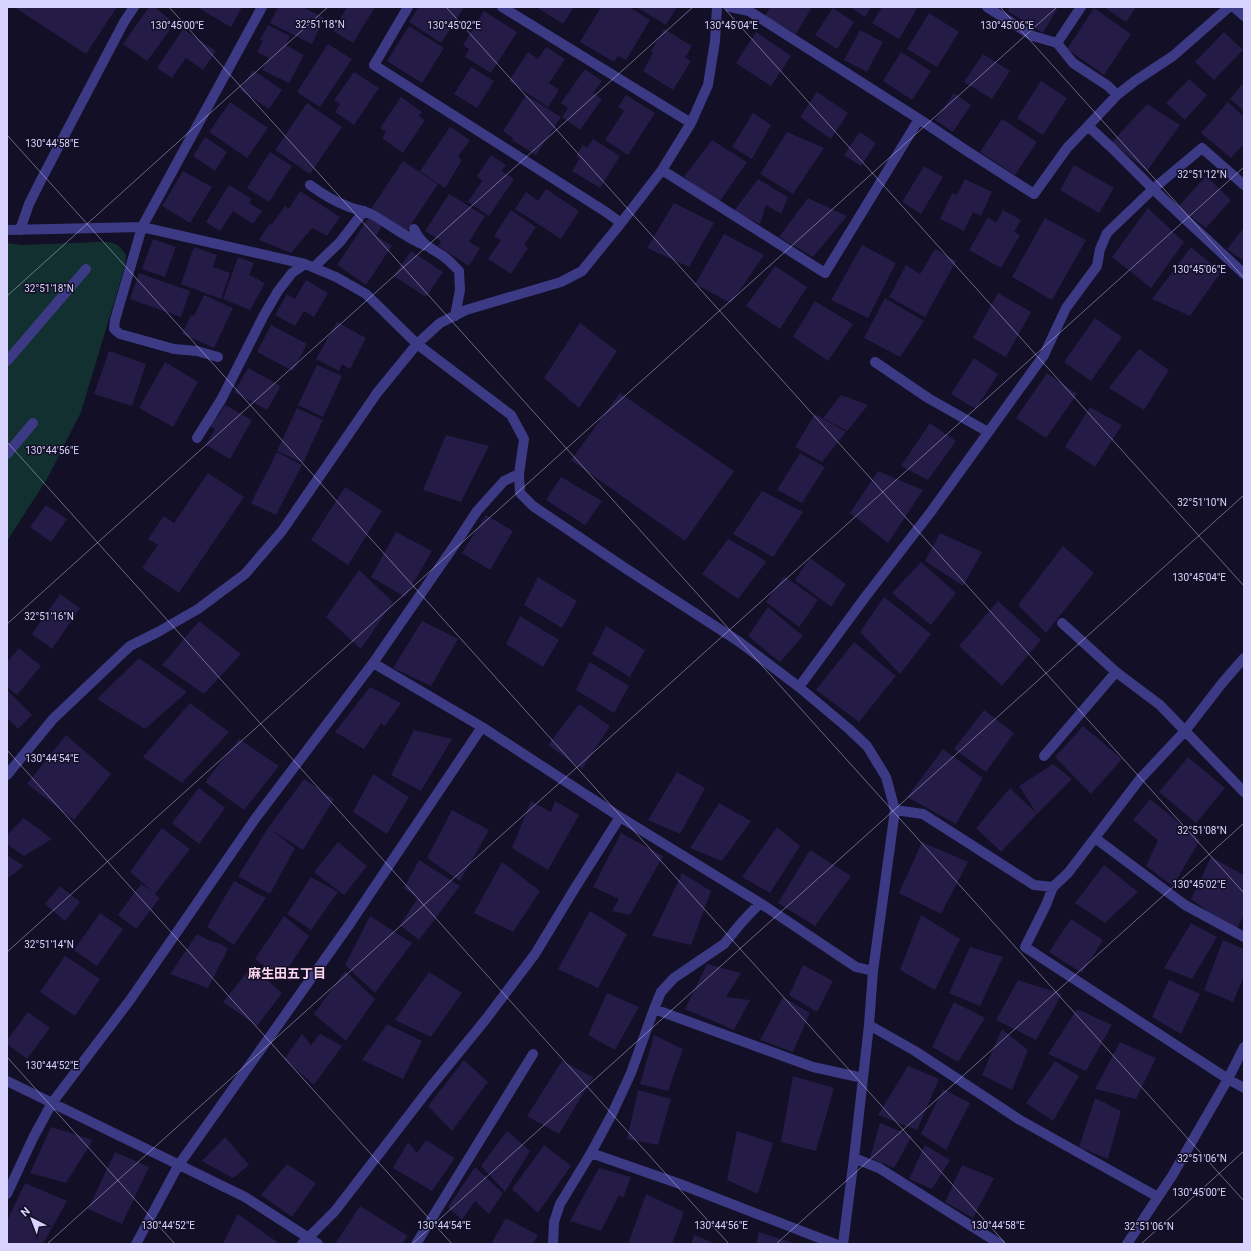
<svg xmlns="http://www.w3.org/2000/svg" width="1251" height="1251" font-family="Roboto,'Noto Sans JP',sans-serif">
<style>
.green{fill:#12302f}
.building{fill:#241b47}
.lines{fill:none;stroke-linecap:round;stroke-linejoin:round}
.lane{stroke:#3d3a85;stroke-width:10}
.street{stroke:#3d3a85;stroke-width:10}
.ticks{fill:none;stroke:#d9d4ff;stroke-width:1;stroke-opacity:0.45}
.labels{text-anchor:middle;stroke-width:3;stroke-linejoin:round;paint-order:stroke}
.neighbourhood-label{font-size:13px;font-weight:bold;fill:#ffd6f0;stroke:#130f26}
.ticks-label{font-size:10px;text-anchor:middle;fill:#d9d4ff;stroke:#130f26;stroke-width:3;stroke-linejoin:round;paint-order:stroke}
</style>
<rect width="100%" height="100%" fill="#130f26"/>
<!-- green -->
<path class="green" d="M98 242C113 242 117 242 126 255L125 266 81 412 47 479 7 541V243L22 245Z"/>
<!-- building -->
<path class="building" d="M14 7H117L86 54Z
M149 7H154L175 23 147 61 123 44Z
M201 7H242L231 27 200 9Z
M278 7H303L324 18 312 44 270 23Z
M347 7H375L353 43 333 31Z
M419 7H464L441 43 409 22Z
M536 7H574L563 24Z
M601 7H629L650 20 626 60 618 56 614 62 580 42Z
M636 7H677L666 25Z
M770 7H812L796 34 765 16Z
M850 7H871L865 17Z
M882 7H918L899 39 872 23Z
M1010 7H1058L1043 33 1007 11Z
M1104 7H1136L1126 22Z
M833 8 854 22 837 49 815 35Z
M1094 8 1131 34 1104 75 1067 49Z
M484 11 517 32 491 73 465 57 469 49 463 45Z
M929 13 959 32 937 67 907 49Z
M268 25 290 36 286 45 304 55 289 83 262 70 269 58 257 52 263 41 260 40Z
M409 26 444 48 422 83 387 61Z
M183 29 216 51 203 70 186 58 172 78 157 68Z
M664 29 692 46 685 58 691 61 673 90 643 71 653 53 651 51Z
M860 30 883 42 867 72 844 60Z
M756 32 791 56 771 86 736 63Z
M1224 32 1243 50 1214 80 1195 62Z
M328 44 352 59 320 107 297 92Z
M546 47 565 59 549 83 559 90 548 107 509 81 528 52 538 59Z
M901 52 931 71 912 100 883 81Z
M983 54 1010 71 992 99 964 82Z
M471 67 494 81 477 108 454 94Z
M585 69 602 81 593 93 602 99 580 130 562 117 568 108 561 103Z
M253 70 282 90 269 109 240 90Z
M354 72 379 88 354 125 335 112 340 104 334 100Z
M1189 79 1207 95 1185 120 1166 103Z
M1041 81 1067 98 1043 135 1017 118Z
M1244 82V111L1230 99Z
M817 92 848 113 831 139 800 117Z
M954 93 971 105 953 132 935 120Z
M526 95 561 117 536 155 512 140 513 138 503 131Z
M626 95 655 113 628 155 605 140 624 111 618 107Z
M401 97 422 112 419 116 425 120 403 153 382 138 386 132 380 128Z
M230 102 268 128 247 158 209 132Z
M1228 102 1244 117V144L1231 158 1201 133Z
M307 103 342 127 310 174 275 150Z
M1147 104 1180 125 1147 171 1112 142Z
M753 113 771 125 752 159 732 147Z
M1002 119 1037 142 1015 175 980 152Z
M450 127 470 140 458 157 462 160 445 188 420 171Z
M787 132 824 148 793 194 760 174Z
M860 132 876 143 861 166 844 155Z
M205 137 227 152 215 171 193 156Z
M593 139 620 156 600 188 572 171 580 158 576 156 583 145 587 148Z
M712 140 747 162 718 204 684 177Z
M270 152 292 166 269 202 247 188Z
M491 155 506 165 502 171 514 179 489 216 468 202 482 181 477 176Z
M403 161 438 184 406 232 371 209Z
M1074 165 1114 188 1099 213 1060 190Z
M924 166 943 177 921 214 902 202Z
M183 171 212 187 190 223 162 206Z
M1206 176 1231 200 1206 228 1178 207Z
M758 179 788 197 781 214 766 205 760 224 734 211Z
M965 179 992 192 981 216 973 212 964 231 940 219 952 193 957 195Z
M229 185 252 199 249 203 262 211 253 224 233 211 220 231 206 222Z
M546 189 579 211 561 239 515 209 526 192 538 201Z
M300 191 340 217 327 236 312 228 291 253 259 240 270 223 272 224 285 206 289 209Z
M449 194 485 216 469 242 480 248 469 266 438 246 441 241 425 231Z
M808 198 847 216 813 257 779 237Z
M674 203 714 223 689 267 647 248Z
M1148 208 1184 242 1151 288 1112 257Z
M511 210 536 227 524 245 528 248 511 274 488 259 501 240 494 236Z
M1003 210 1021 220 1014 232 1020 235 1001 268 969 250 988 217 996 223Z
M369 217 382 226 376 236 392 246 366 285 337 265Z
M1045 218 1086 240 1052 300 1012 277Z
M1244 228V261L1227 249Z
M724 234 764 255 731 303 695 284Z
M153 239 176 247 165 277 142 269Z
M862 245 896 263 868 318 831 300Z
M194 247 217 255 213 267 230 273 221 299 181 284Z
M1191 247 1221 272 1190 316 1152 299Z
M935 249 956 261 925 317 889 297 906 265 920 274Z
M411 251 443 272 426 297 394 276Z
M238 257 254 263 249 275 265 283 250 310 223 299Z
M775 266 807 287 780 329 746 306Z
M139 273 190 291 181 317 130 299Z
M306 280 328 293 314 317 304 311 295 326 275 315 287 294 295 299Z
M998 293 1031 312 1006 357 973 338Z
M204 295 233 308 214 348 182 334 191 315 194 316Z
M885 298 924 321 900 357 864 338Z
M815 301 853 324 828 361 793 337Z
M1095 318 1122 337 1091 381 1064 362Z
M337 322 366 338 350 369 342 364 339 371 316 359Z
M580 323 617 351 579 408 544 378Z
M271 325 307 344 293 371 257 352Z
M1139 349 1169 370 1144 410 1109 388Z
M109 351 146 364 132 406 94 394Z
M974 358 998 374 976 409 951 394Z
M165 362 198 382 173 427 139 408Z
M317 365 342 376 323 417 298 405Z
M248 368 281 386 267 410 234 392Z
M1047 373 1077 394 1046 438 1016 418Z
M620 393 734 471 685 541 571 460Z
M841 395 868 405 847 431 823 418Z
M225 405 252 420 230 459 206 445 215 429 208 425 213 416 217 418Z
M1090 407 1122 425 1095 467 1065 447Z
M297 408 323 420 303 463 277 451Z
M815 414 846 432 822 462 795 447Z
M930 423 956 441 928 480 901 466Z
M446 435 489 446 461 502 423 490Z
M277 452 302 465 276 515 251 503Z
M800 453 825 467 802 503 777 490Z
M878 471 923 490 888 543 850 513Z
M208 473 244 497 179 593 142 568 158 545 148 539 164 516 174 523Z
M561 477 602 501 585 525 546 500Z
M345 487 382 511 348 565 311 540Z
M762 491 803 512 773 557 733 534Z
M46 505 67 519 51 542 30 527Z
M486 515 513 531 490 570 462 553Z
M396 532 432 551 405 597 371 577Z
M940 533 982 552 963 586 925 561Z
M728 539 755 554 766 562 738 599 702 574Z
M1063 546 1094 573 1046 633 1018 605Z
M810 558 846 584 831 607 795 580Z
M921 562 956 593 931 625 892 593Z
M359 570 393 602 361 649 326 617Z
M784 576 818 600 799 627 766 602Z
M538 577 577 601 562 628 524 605Z
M60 594 80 608 52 649 32 634Z
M884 597 931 634 900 674 860 632Z
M998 601 1041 640 1002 686 959 646Z
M768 607 803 636 780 662 748 636Z
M520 616 559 640 543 667 506 644Z
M199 621 241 654 204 694 162 665Z
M422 621 458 639 431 686 393 668Z
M606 626 645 650 630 677 592 654Z
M854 642 896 676 859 722 816 690Z
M19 648 41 666 17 695 7 687V662Z
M139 658 187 692 145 729 97 699Z
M590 662 629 686 614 713 576 690Z
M370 687 401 703 385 726 381 723 364 749 335 732Z
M7 690 32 715 18 729 7 718Z
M190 703 229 732 182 783 143 757Z
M579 704 610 726 582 769 548 745Z
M984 710 1014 733 986 772 954 749Z
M1083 726 1122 759 1091 794 1055 757Z
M414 730 452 739 421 791 391 775Z
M66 735 111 774 74 820 27 784Z
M239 739 279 766 244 810 205 782Z
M943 749 983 778 956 824 907 797Z
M1188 757 1225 788 1196 823 1159 792Z
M1053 764 1072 779 1037 814 1019 786Z
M677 772 705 788 680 834 648 820Z
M373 774 409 797 387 834 353 812Z
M304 779 334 799 303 850 271 830 295 848 270 894 238 876 268 828Z
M199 788 225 808 199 844 172 823Z
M1010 788 1037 814 1001 852 976 828Z
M1150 799 1200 840 1173 886 1146 866 1158 840 1133 820Z
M531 801 551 812 555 801 579 815 548 870 512 848Z
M719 803 751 821 722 861 690 848Z
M452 810 489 830 460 881 427 858Z
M24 818 52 839 24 856 7 844V835Z
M777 827 800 846 770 893 742 877Z
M162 828 190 849 155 894 160 898 136 929 118 915 141 884 153 892 130 872Z
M621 833 663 856 630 915 612 911 619 899 593 887Z
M338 842 367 866 344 895 314 872Z
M922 842 968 862 941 914 899 893Z
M810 850 851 876 815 926 778 903Z
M7 855 24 866 7 879Z
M1211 857 1244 875V915L1235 932 1191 899Z
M419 860 460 886 419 940 400 925 418 898 404 888Z
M502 862 540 891 513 932 474 913Z
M1104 865 1138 892 1105 923 1075 903Z
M682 873 711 891 691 945 652 936Z
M311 877 338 892 311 930 287 914Z
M234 881 266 898 234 945 207 927Z
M60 886 80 902 65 921 45 904Z
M590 911 627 934 598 988 558 969Z
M100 913 123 929 97 966 74 950Z
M921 915 960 939 935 990 900 970Z
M284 916 309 936 281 979 255 959Z
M370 916 412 943 375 993 345 965Z
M1071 919 1103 940 1082 973 1049 952Z
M1191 923 1217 937 1192 979 1164 968Z
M197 934 210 941 221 944 228 949 208 988 170 974Z
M1223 940 1244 949V976L1233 1002 1204 990Z
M970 947 1003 957 980 1006 949 993Z
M65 956 100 979 75 1016 40 992Z
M707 964 741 973 726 997 750 1000 734 1030 685 1009Z
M803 965 833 981 817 1012 789 995Z
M252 966 282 993 257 1026 223 1002Z
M345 971 375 999 346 1041 314 1014Z
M429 972 462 993 431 1037 395 1020Z
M1018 980 1062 994 1036 1040 996 1020Z
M1169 980 1200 994 1181 1034 1152 1017Z
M607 993 639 1007 615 1050 588 1035Z
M783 997 810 1013 793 1052 760 1040Z
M954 1002 985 1018 958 1062 932 1047Z
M1077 1009 1112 1025 1086 1071 1048 1054Z
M28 1012 50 1028 27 1059 7 1044V1040Z
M387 1024 422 1041 403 1079 362 1060Z
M1002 1029 1028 1050 1012 1090 982 1075Z
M302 1034 311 1045 320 1034 342 1046 314 1085 284 1059Z
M654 1035 683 1049 668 1091 640 1084Z
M1120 1042 1156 1058 1136 1099 1095 1089Z
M464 1060 488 1082 452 1131 428 1106Z
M562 1061 593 1077 559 1134 527 1116Z
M1055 1061 1079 1076 1053 1121 1026 1103Z
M908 1066 939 1079 917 1130 878 1115Z
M793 1076 834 1088 816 1151 781 1142Z
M943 1089 970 1103 946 1150 921 1134Z
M638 1090 671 1099 658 1145 627 1139Z
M1095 1098 1121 1111 1108 1159 1079 1147Z
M880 1123 912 1136 894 1168 870 1158Z
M51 1127 93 1140 66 1183 30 1173Z
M507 1131 530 1151 505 1192 481 1166Z
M737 1131 773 1143 758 1194 727 1180Z
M225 1137 249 1165 233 1178 202 1161Z
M426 1140 455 1158 432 1191 393 1168 408 1142 417 1153Z
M544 1145 571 1166 538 1213 512 1189Z
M925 1145 950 1160 932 1189 909 1179Z
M115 1152 149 1167 122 1224 88 1209Z
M287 1164 316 1183 292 1217 261 1195Z
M962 1165 994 1178 973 1218 945 1202Z
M475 1167 503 1193 489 1214 475 1201 462 1220 448 1207Z
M599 1168 631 1177 623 1198 619 1195 601 1231 570 1221Z
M25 1183 67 1201 43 1244H10L7 1242V1221Z
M646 1194 684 1212 672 1244H628Z
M360 1206 408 1236 402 1244H335Z
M238 1214 277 1242 275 1244H223Z
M506 1218 538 1235 533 1244H491Z
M759 1232 796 1244H756Z
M694 1235 716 1244H691Z"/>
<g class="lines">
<!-- lane -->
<path class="lane" d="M7 361 86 269
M7 454 33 423"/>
<!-- street -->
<path class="street" d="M408 7 374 65 606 212 621 223
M502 7 691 123
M730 7 749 11 919 119
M987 7 1033 36 1057 43 1073 63 1108 86 1117 95 1088 126 1113 149 1153 189 1244 274
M1234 7 1244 16
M1057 43 1081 7
M1117 95 1135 81 1173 56 1229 7
M662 170 825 273 919 119 967 151 1034 194 1067 148 1088 126
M310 185C321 193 333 201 347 206 355 210 364 210 373 215 392 226 405 237 426 246
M414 229C423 246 428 246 443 256 449 260 454 266 459 271L460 290 455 316
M7 230 142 227 305 264 336 277 366 294 417 344 511 415 524 439 519 474 520 493 533 506 625 568 738 641 799 687 849 729 867 746 886 777 895 810 873 971 869 1025 854 1158 843 1244
M20 230 29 204 41 180 124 22 134 7
M314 267 340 242 364 211
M218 357 197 351 174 349 120 334 114 329 115 320 142 227 262 7
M875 362 928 398 988 432
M197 438 221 400 264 315 278 291 292 273 305 264
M1062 623 1116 672 1160 705 1244 792
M373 663 482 727
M799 687 866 596 930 513 1044 355 1066 308 1097 266 1100 249 1107 233 1153 189 1202 148 1244 185
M1044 756 1116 672
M7 775 53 719 130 646 158 632 198 609 245 574 282 531 377 393 417 344 440 323 466 310 561 282 582 271 621 223 662 170 691 123 708 85 715 41 717 7
M895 810 923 814 1034 885 1053 887 1068 873 1140 779 1185 731 1223 682 1244 658
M1095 838 1185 905 1244 937
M1053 887 1046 905 1025 947 1228 1079 1244 1088
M654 1009 661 992 674 978 724 944 742 922 760 903
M869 1025 915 1051 1020 1120 1158 1197 1172 1176 1228 1079 1244 1047
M7 1081 245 1197 318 1244
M591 1153 612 1114 631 1073 654 1009 813 1067 863 1078
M854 1158 879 1168 1000 1244
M7 1194 33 1138 52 1103 130 1000 255 819 373 663 454 546 477 511 504 481 519 474
M136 1244 178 1166 349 925 482 727 620 817 760 903 856 967 873 971
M302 1244 335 1211 429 1089 486 1019 535 954 575 888 620 817
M416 1244 533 1054
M553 1244 554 1222 560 1204 591 1153 680 1184 835 1244
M1127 1244 1158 1197"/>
</g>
<!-- ticks -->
<path class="ticks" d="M169 7 1244 1201M446 7 1244 893M723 7 1244 586M1000 7 1244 278M7 135 1006 1244M7 296 328 7M7 442 729 1244M7 624 693 7M7 750 452 1244M7 952 1057 7M7 1057 175 1244M47 1244 1244 167M412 1244 1244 495M776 1244 1244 823M1141 1244 1244 1151"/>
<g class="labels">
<!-- neighbourhood labels -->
<g class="neighbourhood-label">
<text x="287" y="978">麻生田五丁目</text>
</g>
</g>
<g class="ticks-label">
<text x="320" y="28">32°51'18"N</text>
<text x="177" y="29">130°45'00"E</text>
<text x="454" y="29">130°45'02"E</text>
<text x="731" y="29">130°45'04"E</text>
<text x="1007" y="29">130°45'06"E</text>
<text x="52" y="147">130°44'58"E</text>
<text x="1202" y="178">32°51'12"N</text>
<text x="1199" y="273">130°45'06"E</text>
<text x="49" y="292">32°51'18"N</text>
<text x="52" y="454">130°44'56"E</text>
<text x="1202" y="506">32°51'10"N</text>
<text x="1199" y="581">130°45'04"E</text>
<text x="49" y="620">32°51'16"N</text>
<text x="52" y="762">130°44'54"E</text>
<text x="1202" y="834">32°51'08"N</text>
<text x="1199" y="888">130°45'02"E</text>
<text x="49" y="948">32°51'14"N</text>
<text x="52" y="1069">130°44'52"E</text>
<text x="1202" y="1162">32°51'06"N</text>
<text x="1199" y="1196">130°45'00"E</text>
<text x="168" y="1229">130°44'52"E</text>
<text x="444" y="1229">130°44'54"E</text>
<text x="721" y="1229">130°44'56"E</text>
<text x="998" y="1229">130°44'58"E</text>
<text x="1149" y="1230">32°51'06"N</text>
</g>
<!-- border -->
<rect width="1251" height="1251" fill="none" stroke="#d9d4ff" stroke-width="16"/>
<!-- north arrow -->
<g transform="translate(32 1219) rotate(318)" stroke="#130f26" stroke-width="3" paint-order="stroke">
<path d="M0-3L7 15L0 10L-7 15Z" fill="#d9d4ff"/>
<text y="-6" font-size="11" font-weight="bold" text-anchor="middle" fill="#d9d4ff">N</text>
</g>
</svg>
